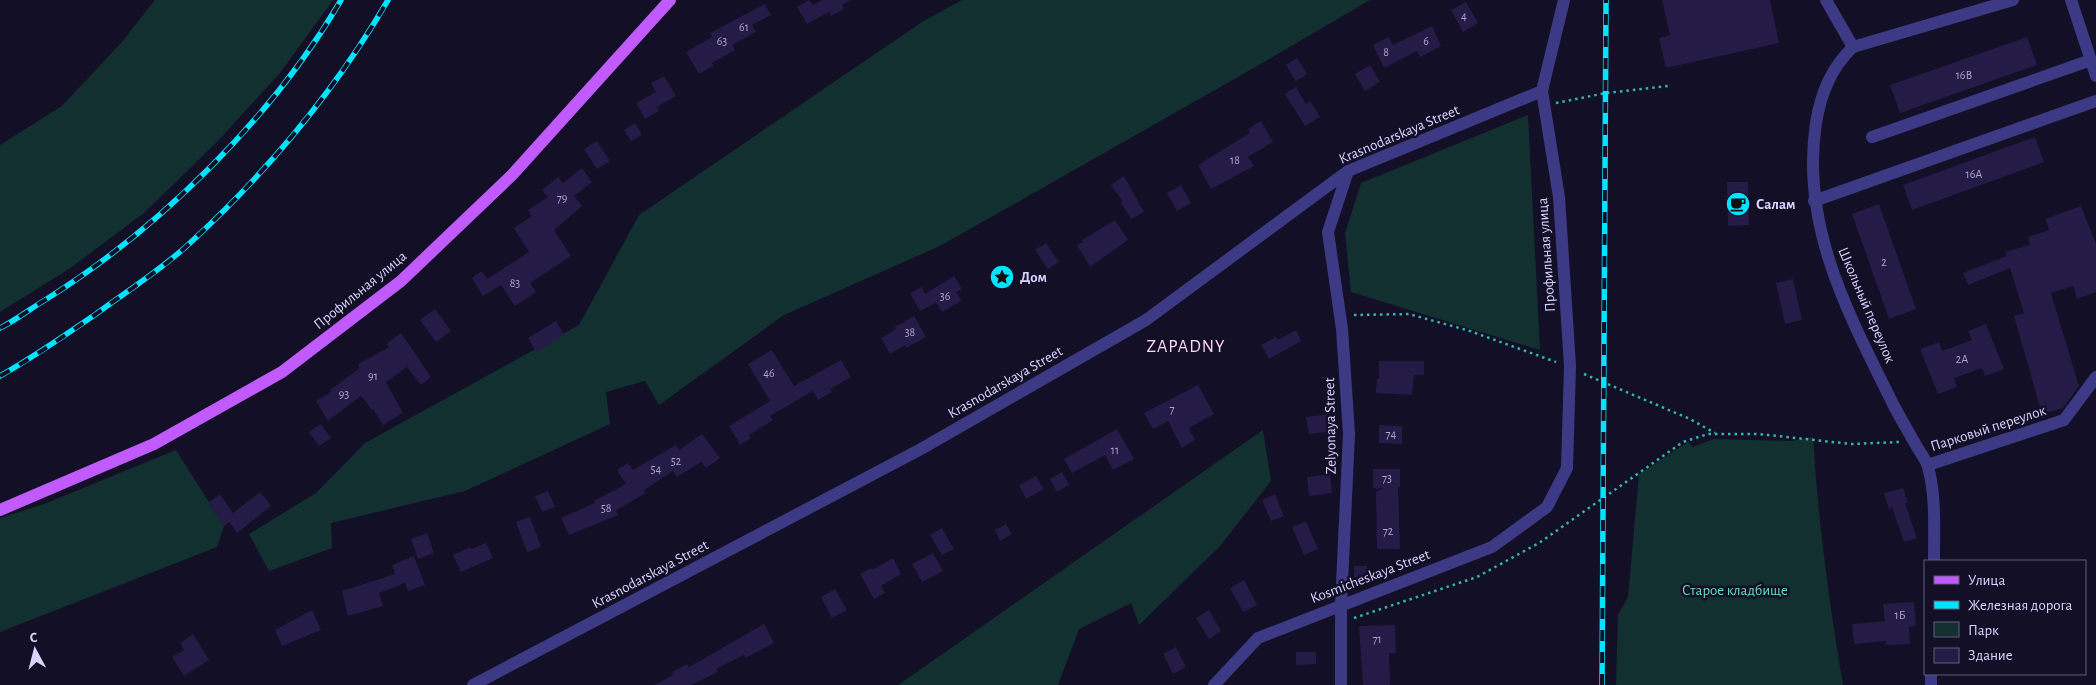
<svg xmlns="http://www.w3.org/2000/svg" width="2096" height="685" font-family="'Alegreya Sans',sans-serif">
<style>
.green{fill:#12302f}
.building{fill:#241b47}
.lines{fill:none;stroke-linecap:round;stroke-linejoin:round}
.path{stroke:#2fb8b0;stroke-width:2.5;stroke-dasharray:2.5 4;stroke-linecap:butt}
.minor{stroke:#3d3a85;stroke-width:12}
.major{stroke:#c25bff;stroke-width:12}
.rail-casing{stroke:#00e5ff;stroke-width:5.5}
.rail{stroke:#130f26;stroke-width:4;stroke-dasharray:11;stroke-linecap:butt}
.labels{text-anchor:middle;stroke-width:5;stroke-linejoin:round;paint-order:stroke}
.number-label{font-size:12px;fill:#aca6d1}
.street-label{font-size:15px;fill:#d9d4ff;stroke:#130f26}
.poi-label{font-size:15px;font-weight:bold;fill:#d9d4ff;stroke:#130f26;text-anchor:start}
.park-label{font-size:15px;fill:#5fe0c0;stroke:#130f26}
.quarter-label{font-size:18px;letter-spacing:1px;fill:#ffd6f0;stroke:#130f26}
</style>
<rect width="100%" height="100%" fill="#130f26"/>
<!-- green -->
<path class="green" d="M155 0H333L280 73 218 141 144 213 69 269 0 312V145L62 106 121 43Z
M962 0H1370L1259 65 940 246 784 315 659 405 645 381 606 392 610 424 465 491 331 523 332 548 269 571 249 534 316 493 365 443 579 325 639 215 922 22Z
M1528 115 1540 350 1351 292 1345 233 1361 183Z
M1263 430 1271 481 1220 546 1139 625 1131 603 1079 629 1058 685H898Z
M1813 437C1818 520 1829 603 1843 685H1616L1618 615 1628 597 1639 474 1688 442 1693 447 1714 439 1791 441Z
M176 450 224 526 217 547 0 632V518L44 504Z"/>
<!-- building -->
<path class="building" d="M809 0 813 5 822 0H850L842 5 844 9 831 16 829 12 807 24 797 7Z
M1662 0H1770L1779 43 1666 68 1659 38 1670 35Z
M1466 2 1478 23 1463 32 1451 10Z
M765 4 771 15 752 25 756 32 732 45 735 50 712 63 713 66 699 74 686 52 712 37 710 33Z
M1432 26 1441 46 1420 57 1417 51 1384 68 1373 45 1389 37 1393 45Z
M2027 37 2037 65 1900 113 1890 85Z
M1297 58 1307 74 1296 81 1286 65Z
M1370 65 1380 82 1365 91 1355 74Z
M664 76 676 96 657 107 659 111 645 119 636 103 656 92 651 83Z
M1296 87 1306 104 1310 101 1320 117 1305 126 1285 94Z
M1261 121 1273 142 1248 157 1254 166 1211 189 1198 165 1250 133 1248 129Z
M635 123 642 135 631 141 624 130Z
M2035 137 2044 162 1912 210 1903 185Z
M597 141 610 161 597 169 584 149Z
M582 168 592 182 574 196 582 206 554 230 571 256 530 283 536 292 515 306 501 285 483 296 472 278 482 271 487 279 529 252 514 228 532 216 528 210 548 197 542 190 558 177 563 183Z
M1124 176 1144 212 1131 219 1121 203 1123 202 1111 185Z
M1727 182H1748L1749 225 1728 226Z
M1181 185 1191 203 1177 211 1167 193Z
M1879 204 1916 309 1889 319 1852 214Z
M2081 206 2096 244V292L2077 299 2073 286 2051 293 2079 386 2063 408 2042 414 2014 316 2024 313 2010 268 1968 285 1963 273 2007 256 2005 252 2030 245 2028 237 2049 230 2045 219Z
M1115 220 1128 240 1090 267 1077 245 1083 242 1082 240Z
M1046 243 1059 262 1048 269 1035 250Z
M954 276 962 289 956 292 961 301 942 312 936 303 920 311 910 293 922 287 925 294Z
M1793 279 1802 320 1785 324 1776 283Z
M435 309 451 331 436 342 420 320Z
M914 316 926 337 906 348 905 345 890 354 881 338 896 329 895 327Z
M556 321 564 335 536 352 528 338Z
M1986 324 2004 369 1985 376 1982 368 1954 378 1957 387 1938 394 1920 349 1939 342 1942 351 1972 340 1968 331Z
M1296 330 1301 341 1269 359 1261 345 1276 337 1278 340Z
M401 333 431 377 421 385 407 367 386 382 403 413 383 425 373 409 372 410 361 396 328 421 316 401 331 392 330 390 360 368 358 364 389 347 386 344Z
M772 350 794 386 841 360 851 377 830 389 832 392 818 400 813 391 770 416 773 420 749 435 751 438 740 445 729 426 770 401 748 364Z
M1379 361H1424V375H1414L1412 395 1376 393 1377 379H1379Z
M1198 385 1214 414 1189 428 1195 440 1182 448 1168 421 1153 429 1144 413Z
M1333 414 1335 431 1309 434 1306 417Z
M321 424 331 438 319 446 309 432Z
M1379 425 1402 426V444L1379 443Z
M1117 429 1134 459 1113 470 1105 455 1072 473 1064 459Z
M702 434 720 458 706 468 701 462 677 477 673 471 644 490 646 493 616 510 618 515 569 535 561 518 595 503 594 501 626 484 617 470 628 463 633 470 676 445 679 450Z
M1373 469H1400V487H1398L1400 549H1377L1376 492 1384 488 1376 489 1373 487Z
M1062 472 1069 485 1057 492 1050 479Z
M1330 474 1332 493 1309 496 1307 477Z
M1036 476 1044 489 1026 499 1019 485Z
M1903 488 1908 503H1905L1917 538 1904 542 1892 507 1889 509 1884 493Z
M548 491 555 507 542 512 535 496Z
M260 492 271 506 237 533 229 522 224 526 208 503 220 494 233 513Z
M1275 494 1284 516 1271 521 1262 500Z
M530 517 541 547 527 552 516 522Z
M1306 521 1318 549 1304 555 1292 527Z
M1006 524 1012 534 1000 541 995 530Z
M942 528 954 549 942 555 930 535Z
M427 533 434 553 418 559 411 539Z
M486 543 493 558 461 572 453 555 470 547 471 549Z
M933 553 943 571 922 582 912 564Z
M414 556 425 585 408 591 405 583 379 593 383 606 348 616 342 591 395 574 392 565Z
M893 558 901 574 881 586 885 593 874 599 860 574 871 568 872 570Z
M1354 566H1367V578H1354Z
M1244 580 1257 605 1243 612 1230 588Z
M835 589 847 610 832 618 821 597Z
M1914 602 1916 626 1909 627 1910 644 1886 645V641L1854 644 1852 624 1885 621 1883 604Z
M312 610 321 630 282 646 275 630Z
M1209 610 1221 631 1209 639 1196 618Z
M764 624 774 643 745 658 744 655 716 669 718 672 691 685H654L673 675 672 672 687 664 689 667Z
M1395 625 1396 653H1389L1390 685H1363L1359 626Z
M193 634 209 660 184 676 172 657 184 650 180 643Z
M1176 647 1186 667 1173 674 1163 654Z
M1296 652H1316V664L1296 665Z"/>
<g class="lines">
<!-- path -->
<path class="path" d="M1556 103 1606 93 1668 86
M1354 315 1409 314 1470 331 1556 362
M1584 374 1690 419 1715 433
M1354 618 1477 577 1539 543 1683 442 1708 434H1759L1851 444 1899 442"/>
<!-- minor -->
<path class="minor" d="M1826 0 1853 47
M2071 0 2096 76
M1872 137 2091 60
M1814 201 2096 101
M1928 465 2064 420 2096 377
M1934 561C1934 532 1936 494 1928 467 1926 460 1921 453 1917 447 1909 432 1900 418 1893 404 1849 315 1800 226 1816 123 1821 93 1831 68 1853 47L2013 0
M473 685 921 449 1146 320 1348 171 1542 91
M1214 685 1258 638 1492 547 1547 507 1567 468 1570 366 1559 197 1542 91 1564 0
M1341 685V605L1349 434 1342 329 1328 232 1348 171
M1931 685V674"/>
<!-- major -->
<path class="major" d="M0 510 154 444 282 372 401 281 512 175 670 0"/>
<!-- rail casing -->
<g class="rail-casing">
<path id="rail" d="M0 328C16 320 30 309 45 300 159 229 273 117 341 0
M0 376C34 357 64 336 96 314 127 291 161 270 190 243 267 172 335 91 388 0
M1602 685 1606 0"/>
</g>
<!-- rail -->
<use href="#rail" class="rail"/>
</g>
<!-- icons -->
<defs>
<g id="cafe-disc" transform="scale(1.25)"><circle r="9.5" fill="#00e5ff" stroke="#130f26"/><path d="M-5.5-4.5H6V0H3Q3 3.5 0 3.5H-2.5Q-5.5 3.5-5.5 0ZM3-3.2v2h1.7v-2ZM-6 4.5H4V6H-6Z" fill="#111"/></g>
<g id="sight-disc" transform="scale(1.25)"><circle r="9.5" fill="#00e5ff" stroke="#130f26"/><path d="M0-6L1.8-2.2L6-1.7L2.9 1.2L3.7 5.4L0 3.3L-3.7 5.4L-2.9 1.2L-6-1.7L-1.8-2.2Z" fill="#111"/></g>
</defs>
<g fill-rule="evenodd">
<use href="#cafe-disc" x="1738" y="204"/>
<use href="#sight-disc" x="1002" y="277"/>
</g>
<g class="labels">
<!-- number labels -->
<g class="number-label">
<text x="1464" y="20">4</text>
<text x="744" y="31">61</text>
<text x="722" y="45">63</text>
<text x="1426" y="45">6</text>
<text x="1386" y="56">8</text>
<text x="1964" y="79">16В</text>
<text x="1235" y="164">18</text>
<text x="1974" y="178">16А</text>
<text x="562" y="202">79</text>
<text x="1884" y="266">2</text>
<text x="515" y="287">83</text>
<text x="945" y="300">36</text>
<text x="910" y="336">38</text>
<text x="1962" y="363">2А</text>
<text x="769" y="377">46</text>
<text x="373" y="380">91</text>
<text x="344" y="398">93</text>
<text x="1172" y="413">7</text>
<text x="1391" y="438">74</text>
<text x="1115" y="454">11</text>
<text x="676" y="465">52</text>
<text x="656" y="473">54</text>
<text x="1387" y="482">73</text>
<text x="606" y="512">58</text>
<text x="1388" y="535">72</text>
<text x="1900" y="619">1Б</text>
<text x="1377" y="643">71</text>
</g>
<!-- street labels -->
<g class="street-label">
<text transform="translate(1399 134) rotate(-23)" y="5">Krasnodarskaya Street</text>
<text transform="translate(1546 255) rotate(-94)" y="5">Профильная улица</text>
<text transform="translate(360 290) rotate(-39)" y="5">Профильная улица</text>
<text transform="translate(1867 305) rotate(67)" y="5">Школьный переулок</text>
<text transform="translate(1005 382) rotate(-30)" y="5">Krasnodarskaya Street</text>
<text transform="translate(1330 426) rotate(-91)" y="5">Zelyonaya Street</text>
<text transform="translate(1988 428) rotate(-18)" y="5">Парковый переулок</text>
<text transform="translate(650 574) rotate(-28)" y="5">Krasnodarskaya Street</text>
<text transform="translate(1370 576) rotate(-21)" y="5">Kosmicheskaya Street</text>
</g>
<!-- poi labels -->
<g class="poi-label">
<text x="1756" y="209">Салам</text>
<text x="1020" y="282">Дом</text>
</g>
<!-- park labels -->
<g class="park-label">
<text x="1735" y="595">Старое кладбище</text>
</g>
<!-- quarter labels -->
<g class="quarter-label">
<text x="1186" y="352">ZAPADNY</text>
</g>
</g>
<!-- legend -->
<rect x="1924" y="560" width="162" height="115" fill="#130f26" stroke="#625e7d"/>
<rect x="1934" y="576" width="25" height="8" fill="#c25bff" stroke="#625e7d"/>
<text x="1968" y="585" font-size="15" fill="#d9d4ff">Улица</text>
<rect x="1934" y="601" width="25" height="8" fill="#00e5ff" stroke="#625e7d"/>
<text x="1968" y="610" font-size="15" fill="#d9d4ff">Железная дорога</text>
<rect x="1934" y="622" width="25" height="15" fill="#12302f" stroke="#625e7d"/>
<text x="1968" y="635" font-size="15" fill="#d9d4ff">Парк</text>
<rect x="1934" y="648" width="25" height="15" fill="#241b47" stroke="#625e7d"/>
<text x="1968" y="660" font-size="15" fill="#d9d4ff">Здание</text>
<!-- north arrow -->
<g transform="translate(35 650) rotate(353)" stroke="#130f26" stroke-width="4" paint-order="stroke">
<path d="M0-4L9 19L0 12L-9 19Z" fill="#d9d4ff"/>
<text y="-8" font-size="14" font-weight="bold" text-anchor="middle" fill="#d9d4ff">С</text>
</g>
</svg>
